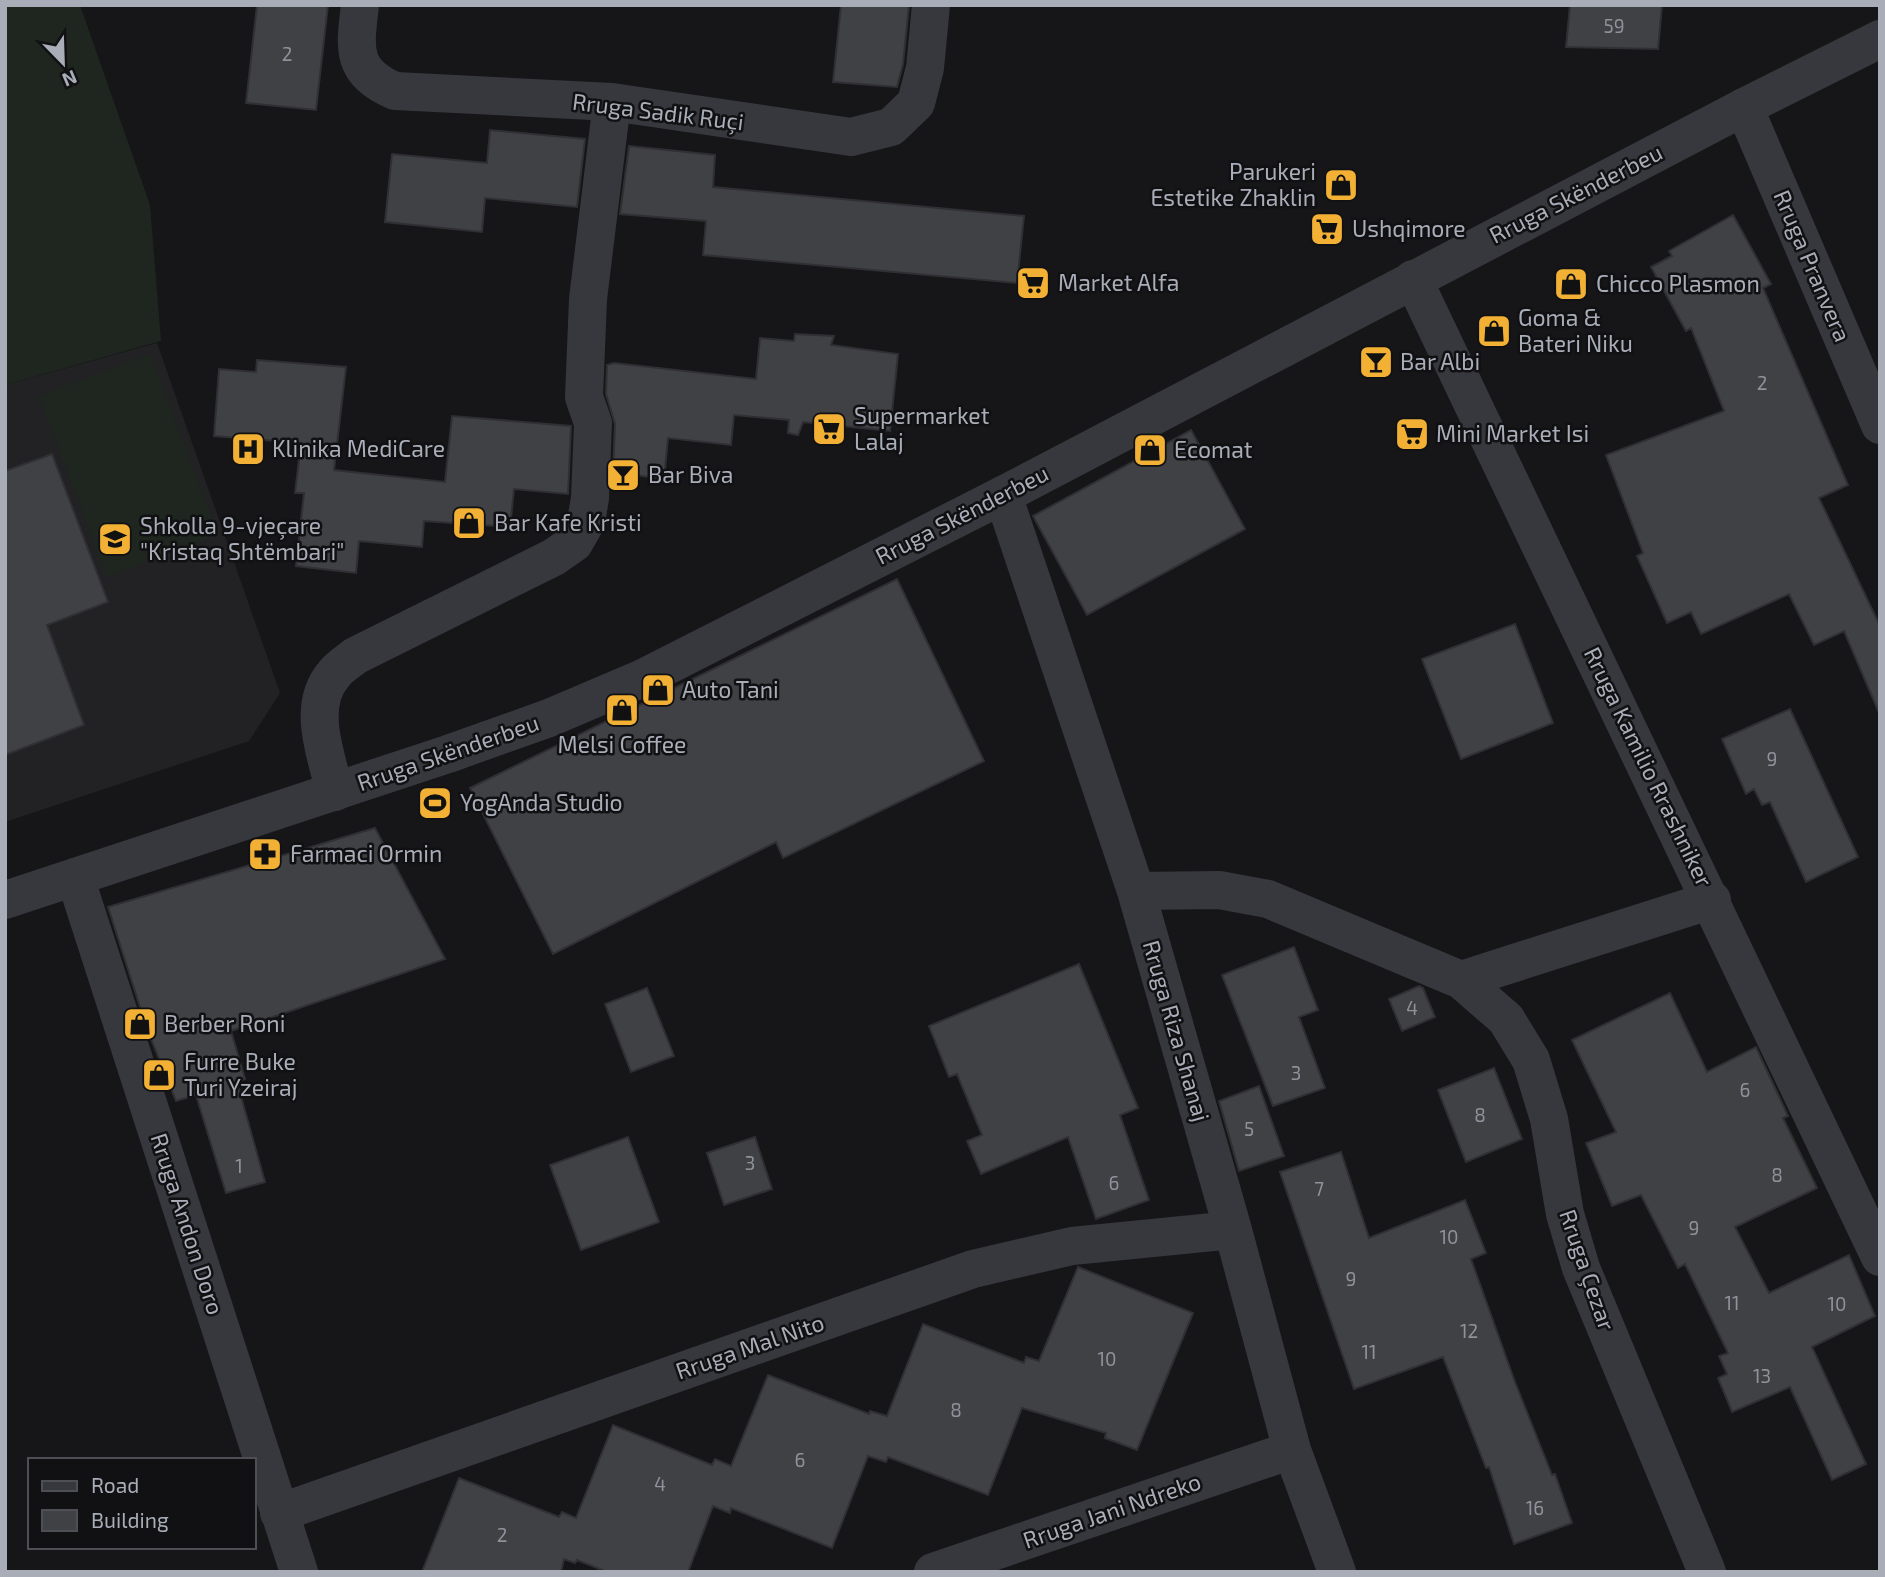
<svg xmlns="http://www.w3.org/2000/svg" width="1885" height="1577" font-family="'Exo 2',sans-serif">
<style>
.built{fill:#222225}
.garden{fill:#1e261f}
.building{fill:#404145;stroke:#303034;stroke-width:2}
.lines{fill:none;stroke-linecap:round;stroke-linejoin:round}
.minor{stroke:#37383d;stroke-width:38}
.tertiary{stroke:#37383d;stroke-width:38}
.labels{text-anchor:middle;stroke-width:5;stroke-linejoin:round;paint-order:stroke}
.number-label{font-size:19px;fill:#8e929b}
.street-label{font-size:23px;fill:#a8adb8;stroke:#111113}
.poi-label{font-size:23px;fill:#a8adb8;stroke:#111113;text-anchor:start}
</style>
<rect width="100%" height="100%" fill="#161618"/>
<!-- built -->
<path class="built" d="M157 343 280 693 249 741 5 822V385Z"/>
<!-- garden -->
<path class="garden" d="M5 5H80L150 205 161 341 5 385Z
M150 354 218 535 107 577 39 396Z"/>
<!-- building -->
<path class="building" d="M257 5H328L316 110 246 103Z
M841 5H909L903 64 897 87 833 82Z
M1570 5H1662L1658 49 1566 47Z
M490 130 585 139 577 207 485 198 482 232 385 222 392 154 487 163Z
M629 146 715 155 713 187 1024 216 1017 283 703 255 706 221 620 214Z
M1733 215 1771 284 1763 288 1848 485 1819 498 1880 626V715L1844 631 1814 645 1789 594 1701 634 1691 612 1667 623 1637 556 1643 553 1606 455 1724 411 1691 328 1686 331 1651 267 1672 256 1669 251Z
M795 334 834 336 831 345 898 354 890 431 803 422 798 435 788 433 789 420 734 415 731 445 668 438 664 479 613 472 615 424 606 394 607 365 614 363 756 379 760 338 794 341Z
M257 360 346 367 334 470 445 482 452 416 571 426 568 494 514 489 510 527 424 521 422 547 359 541 356 573 296 566 304 493H295L301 443 214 436 219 369 256 372Z
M1191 430 1245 529 1087 615 1033 516Z
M52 454 108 602 47 625 84 725 5 755V471Z
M897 579 984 761 783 858 776 842 553 954 470 788Z
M1515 624 1553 723 1461 759 1422 659Z
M1790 709 1858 857 1806 882 1770 802 1762 805 1754 789 1746 794 1722 739Z
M375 828 445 959 231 1031 245 1079 237 1082 265 1182 226 1193 196 1095 176 1101 147 1029 108 907Z
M1294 947 1318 1010 1299 1017 1325 1088 1273 1106 1222 975Z
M1079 964 1138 1108 1120 1115 1149 1200 1096 1219 1068 1137 981 1174 967 1141 982 1135 957 1074 949 1077 929 1026Z
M1419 986 1423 988 1435 1017 1402 1031 1389 999Z
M647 988 674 1056 631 1072 605 1004Z
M1670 993 1707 1072 1756 1047 1788 1116 1783 1118 1817 1188 1735 1227 1769 1293 1849 1255 1875 1316 1812 1347 1866 1464 1832 1480 1790 1387 1732 1412 1718 1378 1727 1374 1719 1356 1728 1353 1685 1264 1678 1268 1641 1195 1612 1206 1586 1143 1616 1132 1572 1040Z
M1494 1068 1522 1139 1466 1162 1438 1090Z
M1259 1086 1284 1156 1239 1171 1219 1101Z
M628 1137 659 1222 581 1250 550 1165Z
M755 1137 772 1189 724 1205 707 1153Z
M1341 1152 1369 1238 1465 1200 1486 1253 1471 1259 1515 1382 1552 1475 1555 1474 1572 1523 1514 1544 1489 1467 1486 1468 1443 1357 1354 1389 1280 1172Z
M1078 1267 1193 1313 1137 1450 1105 1438 1106 1433 1022 1408 988 1495 888 1457 886 1462 868 1456 832 1548 731 1508 730 1513 713 1506 688 1572H607L577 1560 575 1563 564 1559 561 1572H422L459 1478 559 1517 562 1512 576 1518 613 1425 712 1465 715 1459 731 1466 768 1375 869 1414 870 1411 887 1416 923 1324 1024 1363 1026 1357 1039 1361Z"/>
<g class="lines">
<!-- minor -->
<path class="minor" d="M360 5C355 48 350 72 395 91L612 102 851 137 891 127 916 103 925 68 931 5
M1744 107 1880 425
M1413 279 1880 1257
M1003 495 1136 891 1233 1230 1292 1450 1337 1572
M335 792C326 755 306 706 334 674 339 667 348 662 355 656L554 557 574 543 586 522 590 498 593 423 584 397 588 299 612 102
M75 877 299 1572
M1136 891 1219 890 1268 899 1461 980 1506 1019 1531 1060 1549 1119 1565 1214 1581 1268 1707 1572
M1461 980 1712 900
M279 1513 973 1269 1072 1246 1233 1230
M933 1572 1292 1450"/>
<!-- tertiary -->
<path class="tertiary" d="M5 900 448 754 549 718 643 678 1003 495 1744 107 1880 39"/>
</g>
<!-- icons -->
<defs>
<g id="shop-square" transform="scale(1.75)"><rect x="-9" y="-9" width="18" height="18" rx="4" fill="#f2b134" stroke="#111113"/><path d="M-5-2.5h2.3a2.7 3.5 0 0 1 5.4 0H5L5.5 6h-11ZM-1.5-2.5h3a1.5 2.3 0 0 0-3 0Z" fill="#111"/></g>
<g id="supermarket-square" transform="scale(1.75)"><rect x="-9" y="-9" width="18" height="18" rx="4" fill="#f2b134" stroke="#111113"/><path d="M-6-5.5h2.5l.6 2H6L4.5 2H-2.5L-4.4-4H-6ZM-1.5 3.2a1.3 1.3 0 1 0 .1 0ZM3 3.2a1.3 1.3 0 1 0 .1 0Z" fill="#111"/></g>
<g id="bar-square" transform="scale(1.75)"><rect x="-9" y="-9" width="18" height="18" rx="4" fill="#f2b134" stroke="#111113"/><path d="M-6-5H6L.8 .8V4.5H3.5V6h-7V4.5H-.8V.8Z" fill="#111"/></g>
<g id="hospital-square" transform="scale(1.75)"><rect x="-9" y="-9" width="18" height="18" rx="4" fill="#f2b134" stroke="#111113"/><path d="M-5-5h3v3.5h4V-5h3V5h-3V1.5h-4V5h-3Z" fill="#111"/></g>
<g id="school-square" transform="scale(1.75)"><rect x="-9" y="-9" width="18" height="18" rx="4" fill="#f2b134" stroke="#111113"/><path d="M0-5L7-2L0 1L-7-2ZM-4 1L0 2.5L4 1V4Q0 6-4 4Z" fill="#111"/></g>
<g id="stadium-square" transform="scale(1.75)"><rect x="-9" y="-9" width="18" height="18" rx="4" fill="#f2b134" stroke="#111113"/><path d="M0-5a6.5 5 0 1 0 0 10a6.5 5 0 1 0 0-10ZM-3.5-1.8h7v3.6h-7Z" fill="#111"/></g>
<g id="pharmacy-square" transform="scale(1.75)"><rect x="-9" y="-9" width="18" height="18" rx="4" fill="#f2b134" stroke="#111113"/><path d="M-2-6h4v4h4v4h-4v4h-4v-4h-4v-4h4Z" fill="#111"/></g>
</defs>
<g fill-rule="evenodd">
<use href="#shop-square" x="1341" y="185"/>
<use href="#supermarket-square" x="1327" y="229"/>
<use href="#supermarket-square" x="1033" y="283"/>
<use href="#shop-square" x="1571" y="284"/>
<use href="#shop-square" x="1494" y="331"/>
<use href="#bar-square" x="1376" y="362"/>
<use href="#supermarket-square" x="829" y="429"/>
<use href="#supermarket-square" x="1412" y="434"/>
<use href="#hospital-square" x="248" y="449"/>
<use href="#shop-square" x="1150" y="450"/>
<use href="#bar-square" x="623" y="475"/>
<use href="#shop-square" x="469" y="523"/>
<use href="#school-square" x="115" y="539"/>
<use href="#shop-square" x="658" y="690"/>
<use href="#shop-square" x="622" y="710"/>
<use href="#stadium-square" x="435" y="803"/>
<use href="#pharmacy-square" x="265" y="854"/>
<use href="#shop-square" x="140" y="1024"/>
<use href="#shop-square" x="159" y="1075"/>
</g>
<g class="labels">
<!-- number labels -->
<g class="number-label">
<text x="1614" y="33">59</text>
<text x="287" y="61">2</text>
<text x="1762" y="390">2</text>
<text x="1772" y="766">9</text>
<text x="1412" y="1015">4</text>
<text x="1296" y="1080">3</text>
<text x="1745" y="1097">6</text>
<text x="1480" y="1122">8</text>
<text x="1249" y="1136">5</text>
<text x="750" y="1170">3</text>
<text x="239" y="1173">1</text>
<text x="1777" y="1182">8</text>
<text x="1114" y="1190">6</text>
<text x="1319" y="1196">7</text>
<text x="1694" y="1235">9</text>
<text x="1449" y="1244">10</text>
<text x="1351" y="1286">9</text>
<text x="1732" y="1310">11</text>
<text x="1837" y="1311">10</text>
<text x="1469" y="1338">12</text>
<text x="1369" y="1359">11</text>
<text x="1107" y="1366">10</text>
<text x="1762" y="1383">13</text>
<text x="956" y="1417">8</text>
<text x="800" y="1467">6</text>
<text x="660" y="1491">4</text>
<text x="1535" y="1515">16</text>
<text x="502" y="1542">2</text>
</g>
<!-- street labels -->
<g class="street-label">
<text transform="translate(658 112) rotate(7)" y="8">Rruga Sadik Ruçi</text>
<text transform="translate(1576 194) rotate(-27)" y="8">Rruga Skënderbeu</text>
<text transform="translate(1812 266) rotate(67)" y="8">Rruga Pranvera</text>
<text transform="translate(962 515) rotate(-27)" y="8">Rruga Skënderbeu</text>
<text transform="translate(448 753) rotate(-19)" y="8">Rruga Skënderbeu</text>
<text transform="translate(1648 767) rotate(64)" y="8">Rruga Kamilio Rrashniker</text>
<text transform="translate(1176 1031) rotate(74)" y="8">Rruga Riza Shanaj</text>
<text transform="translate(187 1224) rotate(72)" y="8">Rruga Andon Doro</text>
<text transform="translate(1587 1270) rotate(71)" y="8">Rruga Çezar</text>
<text transform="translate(750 1347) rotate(-19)" y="8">Rruga Mal Nito</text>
<text transform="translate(1112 1511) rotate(-19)" y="8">Rruga Jani Ndreko</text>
</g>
<!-- poi labels -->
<g class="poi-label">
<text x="1316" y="180" text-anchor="end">Parukeri<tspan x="1316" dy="26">Estetike Zhaklin</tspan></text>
<text x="1352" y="237">Ushqimore</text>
<text x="1058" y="291">Market Alfa</text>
<text x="1596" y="292">Chicco Plasmon</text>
<text x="1518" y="326">Goma &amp;<tspan x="1518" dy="26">Bateri Niku</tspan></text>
<text x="1400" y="370">Bar Albi</text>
<text x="854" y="424">Supermarket<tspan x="854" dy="26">Lalaj</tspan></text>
<text x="1436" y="442">Mini Market Isi</text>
<text x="272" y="457">Klinika MediCare</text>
<text x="1174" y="458">Ecomat</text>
<text x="648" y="483">Bar Biva</text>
<text x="494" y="531">Bar Kafe Kristi</text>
<text x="140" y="534">Shkolla 9-vjeçare<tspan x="140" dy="26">"Kristaq Shtëmbari"</tspan></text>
<text x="682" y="698">Auto Tani</text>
<text x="622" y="753" text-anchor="middle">Melsi Coffee</text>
<text x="460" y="811">YogAnda Studio</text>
<text x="290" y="862">Farmaci Ormin</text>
<text x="164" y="1032">Berber Roni</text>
<text x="184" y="1070">Furre Buke<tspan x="184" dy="26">Turi Yzeiraj</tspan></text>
</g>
</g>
<!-- border -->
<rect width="1885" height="1577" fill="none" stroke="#a8adb8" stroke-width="14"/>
<!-- legend -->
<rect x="28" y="1458" width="228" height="91" fill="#111113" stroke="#4d4f55" stroke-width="2"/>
<rect x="42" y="1481" width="35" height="10" fill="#37383d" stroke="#4d4f55" stroke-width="2"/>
<text x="91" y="1493" font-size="21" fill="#a8adb8">Road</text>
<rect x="42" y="1510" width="35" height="21" fill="#404145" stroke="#4d4f55" stroke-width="2"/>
<text x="91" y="1528" font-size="21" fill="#a8adb8">Building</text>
<!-- north arrow -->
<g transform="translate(63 63) rotate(157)" stroke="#111113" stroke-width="5" paint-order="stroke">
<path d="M0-5L12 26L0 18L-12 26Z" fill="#a8adb8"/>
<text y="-10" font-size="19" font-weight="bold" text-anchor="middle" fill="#a8adb8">N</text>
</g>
</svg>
